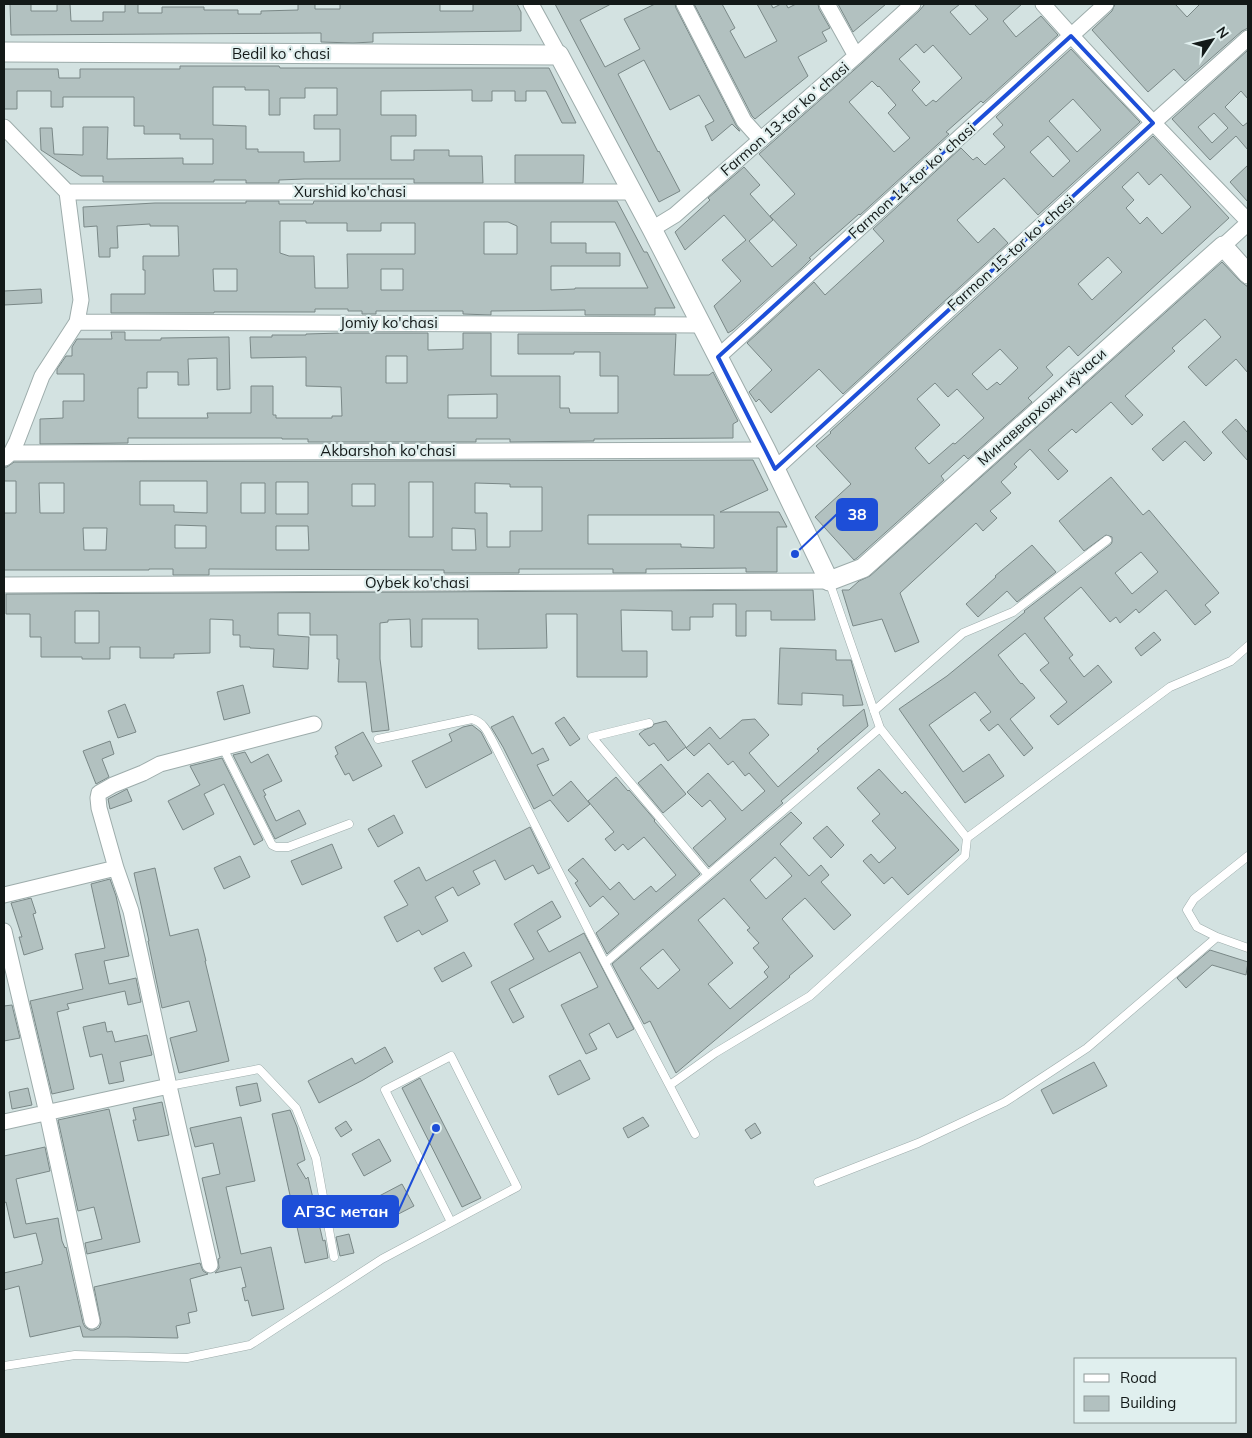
<svg xmlns="http://www.w3.org/2000/svg" width="1252" height="1438" font-family="Mulish,sans-serif">
<style>
.building{fill:#b2c1c0;stroke:#7a8887;fill-rule:evenodd}
.lines{fill:none;stroke-linecap:round;stroke-linejoin:round}
.service-casing{stroke:#9dacab;stroke-width:9}
.minor-casing{stroke:#9dacab;stroke-width:17}
.tertiary-casing{stroke:#9dacab;stroke-width:21}
.service{stroke:#fff;stroke-width:8}
.minor{stroke:#fff;stroke-width:15}
.tertiary{stroke:#fff;stroke-width:19}
.marked{fill:none;stroke:#1d4ed8;stroke-width:4;stroke-linejoin:round}
.labels{text-anchor:middle;stroke-width:4.5;stroke-linejoin:round;paint-order:stroke}
.street-label{font-size:15px;fill:#131918;stroke:#e0efee}
.leader{fill:none;stroke:#1d4ed8;stroke-width:2}
.callout-dot{fill:#1d4ed8;stroke:#e0efee;stroke-width:2}
.callout{fill:#1d4ed8;stroke:#1d4ed8;stroke-width:2}
.callout-label{font-size:16px;text-anchor:middle;font-weight:bold;fill:#fff}
</style>
<rect width="100%" height="100%" fill="#d3e2e1"/>
<!-- building -->
<path class="building" d="M10 4H31V11H57V4H70L71 21H103V12H125V4H138V13H162V7H204V10H238V14H261V11L298 10V4H315V9H340V4H440V11H473V4H517L521 12V31L373 33V42L353 43 321 42V33L11 35Z
M555 4H611L580 20 605 67 640 49 624 19 655 4H675L676 8 736 125 740 131H739L732 124 712 141 705 126 714 121 699 95 670 110 644 60 618 74 658 152 659 151 680 191 659 202Z
M694 4H722L735 28 730 31 745 58 777 41 757 4H771L773 8 781 4H786L788 8 796 4H818L819 9 830 28 822 32 827 41 798 57 808 76 755 119 752 116Z
M838 4H886L853 32Z
M925 4H960L950 12 970 35 988 19 974 4H1022L1003 21 1016 37 1041 16 1058 35 983 103 981 101 946 132 949 134 860 215 859 214 809 258 811 259 802 268 733 330 728 333 714 306 741 281 722 260 746 240 724 215 685 250 675 232 710 200 708 198 744 167 760 185 750 194 773 220 749 241 772 267 797 245 770 216 795 194 759 154 862 63 919 11ZM916 44 924 53 933 45 962 78 936 102 933 100 926 106 912 90 920 82 899 59ZM872 81 878 87 879 86 896 105 888 113 910 138 894 152 849 102Z
M1115 4H1175L1187 17 1200 4H1248V28L1242 31 1185 81 1174 69 1148 92 1092 30 1112 11Z
M1071 49 1140 122 1038 215 1004 178 957 220 978 243 994 228 1008 243 843 394 819 369 771 413 759 399 756 402 749 392 772 370 747 343 814 282 825 295 884 241 873 229 961 148 973 160 977 157 985 165 1005 147 993 134 1003 125 996 117ZM1073 99 1101 130 1077 152 1049 121ZM1048 136 1070 161 1053 177 1030 152Z
M1248 50V99L1241 91 1225 107 1243 126 1248 122V150L1236 136 1210 160 1172 119ZM1214 113 1228 128 1212 143 1198 127Z
M180 66H279L280 68H549L576 123H562L546 91H526V101H515V91H492V101H472V90L381 91V115H416V136H391V160H414V150H449V156H482L483 183H414V179H304L279 180V183H246V180H214V182H103V176H81L41 150 40 128H52L54 154 83 155V127H108L107 159 183 158V164H213V139H180V134H144V126H134V97H63V107H51V91H17V109H4V69H58L59 78H80V69H180ZM213 87H245V90H269V115H280V98H305V88H337V115H314V129H340V161L304 162V152H258V149H246V126L213 125Z
M1153 136 1229 218 1078 356 1069 346 1046 367 1053 375 1028 398 1032 402 968 459 964 455 941 476 944 480 857 558 854 560 815 517 851 484 816 446 831 433 830 432ZM1138 172 1149 185 1161 174 1191 207 1162 234 1147 217 1140 224 1126 208 1134 200 1122 187ZM1108 257 1122 272 1092 300 1078 284ZM1000 349 1018 368 1000 385 997 382 987 390 972 374ZM935 383 948 397 957 389 984 418 955 444 953 443 929 464 915 448 940 425 917 399Z
M515 155H584L583 183H515Z
M1248 165V202L1230 182Z
M246 201H279V204H313L314 201H617L644 252H647L675 308H655V315H585V310L491 311V315L463 314V311H376V314H362V311H348V309H315V312H214V313H111V294H145V270H143V256H179L178 226H150V224L117 226 118 248H110V257H99L97 226 84 227 83 207 155 203H246ZM280 221H306V223H347V231H381V223H415V254H347L348 288H315L314 256H289L280 253ZM484 222H508L517 226V254H484ZM551 222H615L648 288H575V289L551 290V266H620V253H586V243H551ZM213 269H237V291H214ZM381 269H403V290H381Z
M1222 262 1240 281 1248 287V373L1236 359 1206 386 1188 367 1221 337 1205 319 1172 348 1175 351 1125 396 1143 415 1132 425 1111 402 1076 433 1072 429 1048 450 1068 471 1058 480 1030 449 1014 464 1017 467 1001 482 1011 493 990 511 997 518 983 531 976 523 900 593 919 642 895 652 882 619 853 626 842 590H849L859 581 870 576Z
M41 289 42 303 4 305V291Z
M111 332H125V340H161V338L229 337 230 389 217 390V358L188 359 189 385H178V372H147V388H138V418H208L207 413H251V386H273V415H276V418H332V416H342L341 387 306 386V357L251 358 250 337H272V335H306V334L341 333H428V350L463 349V333H491V376H560V408H569L570 413H618V376H600V352H574V354H518V334H676L674 375H709L713 372 738 421 733 424V438L594 439V441L510 442V439H476V442H308V439H282V438H128V443L40 444V419L63 418V401H84V374H57V369L66 356H72V347L77 339H112ZM386 356H407V383H386ZM497 394V418H448V395Z
M1236 419 1248 433V461L1222 432Z
M1184 421 1212 453 1204 461 1185 441 1163 461 1152 449Z
M753 460 768 490 720 512H779L787 527H777V572H746V568L646 569V573H613V569H519V573H444V570L209 569V575H173V569H149V570H4V513H16V481H4V467H7L14 462ZM140 481H207V513L174 512V505H140ZM276 482H308V514H276ZM409 482H433V537H409ZM39 483H64V513H40ZM241 483H265V513H241ZM475 483 510 484V487H542V531H510V547H487V513H475ZM352 484H375V506H352ZM588 515H714V548L681 547V544H588ZM175 525 206 526V548H175ZM276 526H308L309 550H276ZM83 528H107L106 550H84ZM452 528 475 529 476 550H452Z
M1111 477 1143 515 1149 510 1219 593 1205 605 1211 612 1195 625 1166 590 1139 613 1136 609 1120 623 1116 617 1110 622 1081 587 1044 618 1073 655 1069 658 1084 677 1098 665 1112 682 1058 725 1050 716 1067 702 1040 670 1049 663 1025 633 998 655 1021 684 1022 683 1035 698 1010 719 1033 748 1024 756 998 724 989 731 980 720 991 712 975 692 929 725 963 772 989 754 1004 776 965 803 899 709 947 676 1025 612 1024 611 1111 544 1112 542V537L1106 535 1084 551 1059 521ZM1141 552 1158 572 1132 594 1115 573Z
M1032 545 1056 572 1017 602 1007 591 978 617 966 604 996 577 995 576Z
M813 590 815 620H771V611H746V636H736V604H713V617H690V630H672V611L621 610 622 651H647V677H577V614H546L547 648 478 649V619H422V647H411L410 619 388 620V622L380 623V659L389 730 372 732 366 682H338L339 659H337V635H310V613H278V635L309 637 308 669 273 667 274 649 250 648V647H240V635H233V620L210 619V653L174 654V658H140V647H110V659H82V657H41V637H30V614H6V594ZM75 611H99V643H75Z
M1154 632 1161 640 1141 656 1135 648Z
M780 648 836 650V660H851L863 705 843 706V695L802 693V705L778 704Z
M243 685 250 713 224 720 217 692Z
M125 704 136 732 118 738 108 711Z
M864 709 868 726 781 801 783 803 709 867 693 848 726 819 710 800 702 807 687 792 708 773 742 811 765 791 749 773 745 776 733 761 728 765 709 743 694 756 686 748 710 727 720 739 742 720 755 719 769 735 749 753 778 787 819 751 817 749Z
M513 716 532 754 543 748 549 760 537 765 553 796 571 781 590 804 568 822 550 800 534 809 503 747 491 727Z
M564 717 580 739 570 746 555 723Z
M666 721 686 747 668 761 654 743 649 746 639 734 644 730 652 727 654 724Z
M472 725 481 732 492 753 426 788 412 761 452 741 449 734 463 727Z
M363 732 382 766 353 781 349 773 345 775 335 756 338 754 335 747Z
M110 741 114 754 102 759 109 777 96 784 83 751Z
M245 752 251 763 268 754 282 781 263 790 266 795 264 796 276 821 299 810 306 824 275 839 233 755Z
M222 758 263 840 254 845 224 784 204 794 214 814 183 830 168 801 200 785 190 766Z
M661 764 686 794 663 813 638 783Z
M879 769 902 794 905 791 959 850 908 895 892 877 884 884 863 861 871 854 879 863 896 848 872 821 880 814 857 788Z
M616 777 628 791 629 790 655 820 654 821 700 874 607 954 596 933 619 914 603 896 590 907 575 883 578 881 568 870 583 858 610 890 619 882 634 900 651 886 656 892 676 875 644 837 628 850 623 844 615 851 605 839 614 832 588 801Z
M127 789 132 801 110 809 108 799Z
M791 812 802 823 780 844 809 876 821 865 829 875 821 882 851 915 834 930 805 898 788 913 782 919 813 956 789 976 790 977 676 1073 650 1021 644 1024 612 964ZM775 857 792 876 766 899 750 880ZM724 898 750 928 747 930 759 943 753 948 769 967 764 972 768 977 730 1009 708 984 733 963 698 920ZM663 949 680 970 658 989 640 968Z
M394 815 403 833 378 847 368 829Z
M827 826 844 845 831 858 813 838Z
M530 827 550 868 538 874 533 865 505 880 495 860 473 871 480 884 458 896 453 887 435 897 448 921 422 935 419 930 397 942 384 917 408 905 394 881 419 867 426 881Z
M332 844 342 868 302 885 291 861Z
M240 856 250 877 224 889 214 868Z
M155 868 170 936 198 929 206 961H205L229 1061 179 1073 170 1038 197 1031 189 1001 162 1008 148 941H149L134 873Z
M110 879 116 896 129 956 104 961 109 984 136 978 141 1002 128 1005 125 991 67 1004 69 1009 57 1012 74 1089 52 1094 30 1001 83 989 75 954 105 948 91 884Z
M31 898 36 913 33 914 43 949 24 955 19 937H22L11 903Z
M552 901 561 917 537 931 549 952 584 933 634 1029 617 1038 609 1023 589 1034 597 1049 586 1054 561 1005 598 987 580 952 509 989 524 1017 513 1023 491 982 534 959 514 924Z
M1210 950 1248 962 1246 975 1212 965 1186 988 1177 978Z
M464 952 472 966 442 982 434 968Z
M12 1005 20 1038 4 1041V1006Z
M105 1022 107 1032 112 1031 115 1042 147 1035 152 1055 120 1062 124 1081 109 1084 102 1054 90 1057 83 1027Z
M385 1047 393 1062 363 1080 319 1103 308 1081 352 1058 355 1064Z
M580 1060 590 1079 558 1095 549 1076Z
M1094 1062 1107 1086 1053 1114 1041 1090Z
M420 1078 481 1198 462 1207 402 1088Z
M257 1083 261 1101 240 1106 236 1087Z
M28 1088 32 1105 12 1109 9 1092Z
M162 1102 169 1135 138 1141 133 1120H136L133 1108Z
M109 1109 140 1242 87 1254 85 1243 102 1239 94 1207 78 1211 58 1120Z
M290 1110 297 1127 305 1160 297 1164 306 1179 308 1177 323 1241 325 1240 328 1258 305 1263 272 1114Z
M241 1117 255 1181 226 1187 241 1254 271 1247 284 1309 252 1316 248 1300 245 1301 242 1288 246 1287 241 1267 215 1273 219 1268 218 1259 220 1258 202 1178 220 1174 213 1143 195 1147 190 1128Z
M643 1117 649 1126 628 1138 623 1128Z
M346 1121 352 1130 341 1137 335 1128Z
M755 1123 761 1133 751 1139 745 1130Z
M379 1139 391 1161 364 1176 352 1154Z
M45 1147 50 1171 16 1179 26 1224 58 1218 62 1241 65 1248 66 1247 83 1323 85 1327 90 1330H94L99 1328 101 1323 94 1287 200 1263 203 1271 208 1274 190 1279 197 1311 188 1313 190 1323 176 1326 178 1338 127 1337H83L80 1326 30 1337 19 1286 4 1290V1273L42 1264V1261H43L36 1233 14 1238 6 1202 4 1203V1156Z
M402 1184 414 1206 373 1227 362 1205Z
M349 1234 354 1253 340 1256 336 1237Z"/>
<g class="lines">
<!-- service casing -->
<g class="service-casing">
<path id="service" d="M874 711 963 633 1013 612 1107 540
M649 723 592 737 708 875
M378 739 472 719C484 722 488 733 493 742L605 963
M223 748 272 845 276 847H288L349 824
M967 838 1170 687 1231 661 1248 646
M1248 856 1194 899 1187 910 1197 927 1217 937 1248 948
M670 1085 715 1053 810 996 965 856 967 838 880 728
M169 1086 259 1069 296 1108 316 1158 334 1257
M695 1134 605 963 880 728 829 581
M818 1182 918 1143 1005 1102 1087 1048 1217 937
M4 1366 75 1355 187 1358 250 1345 382 1259 517 1187 451 1056 385 1090 451 1222"/>
</g>
<!-- minor casing -->
<g class="minor-casing">
<path id="minor" d="M531 4 559 55
M684 4 744 121 761 140
M827 4 856 56
M1043 4C1109 79 1179 149 1248 221
M4 127 67 192 81 300 77 322 42 376 17 441 11 453 5 458
M67 192H632
M652 229 675 215 856 56 913 4
M1223 246 1248 223
M77 322 701 325
M718 357 1106 4
M11 453 766 450
M775 469 1153 123 1248 38
M4 585 829 581
M4 895 116 868
M4 931 47 1113 92 1321
M169 1086 210 1265
M4 1122 169 1086 131 911 116 868 99 808 98 798 99 793 113 785 143 773 160 764 314 724"/>
</g>
<!-- tertiary casing -->
<g class="tertiary-casing">
<path id="tertiary" d="M4 52 559 55 652 229 766 450 829 581 863 568 1223 246 1248 274"/>
</g>
<!-- service -->
<use href="#service" class="service"/>
<!-- minor -->
<use href="#minor" class="minor"/>
<!-- tertiary -->
<use href="#tertiary" class="tertiary"/>
</g>
<!-- marked area -->
<path class="marked" d="M1071 36 1153 123 775 469 718 357Z"/>
<g class="labels">
<!-- street labels -->
<g class="street-label">
<text x="281" y="59">Bedil koʻchasi</text>
<text transform="translate(785 119) rotate(-41)" y="5">Farmon 13-tor koʻchasi</text>
<text transform="translate(912 181) rotate(-42)" y="5">Farmon 14-tor koʻchasi</text>
<text x="350" y="197">Xurshid ko'chasi</text>
<text transform="translate(1011 253) rotate(-42)" y="5">Farmon 15-tor koʻchasi</text>
<text x="389" y="328">Jomiy ko'chasi</text>
<text transform="translate(1042 407) rotate(-42)" y="5">Минаввархожи кўчаси</text>
<text x="388" y="456">Akbarshoh ko'chasi</text>
<text x="417" y="588">Oybek ko'chasi</text>
</g>
</g>
<!-- callouts -->
<path class="leader" d="M795 554L837 514M436 1128L398 1212"/>
<g class="callout-dot">
<circle cx="795" cy="554" r="5"/>
<circle cx="436" cy="1128" r="5"/>
</g>
<g class="callout">
<rect x="837" y="499" width="40" height="31" rx="5"/>
<rect x="283" y="1196" width="115" height="31" rx="5"/>
</g>
<g class="callout-label">
<text x="857" y="520">38</text>
<text x="341" y="1217">АГЗС метан</text>
</g>
<!-- border -->
<rect width="1252" height="1438" fill="none" stroke="#131918" stroke-width="10"/>
<!-- legend -->
<rect x="1074" y="1358" width="162" height="65" fill="#e0efee" stroke="#8e9998"/>
<rect x="1084" y="1374" width="25" height="8" fill="#ffffff" stroke="#8e9998"/>
<text x="1120" y="1383" font-size="15" fill="#131918">Road</text>
<rect x="1084" y="1396" width="25" height="15" fill="#b2c1c0" stroke="#8e9998"/>
<text x="1120" y="1408" font-size="15" fill="#131918">Building</text>
<!-- north arrow -->
<g transform="translate(1212 40) rotate(55)" stroke="#e0efee" stroke-width="4" paint-order="stroke">
<path d="M0-4L9 19L0 12L-9 19Z" fill="#131918"/>
<text y="-8" font-size="14" font-weight="bold" text-anchor="middle" fill="#131918">N</text>
</g>
</svg>
